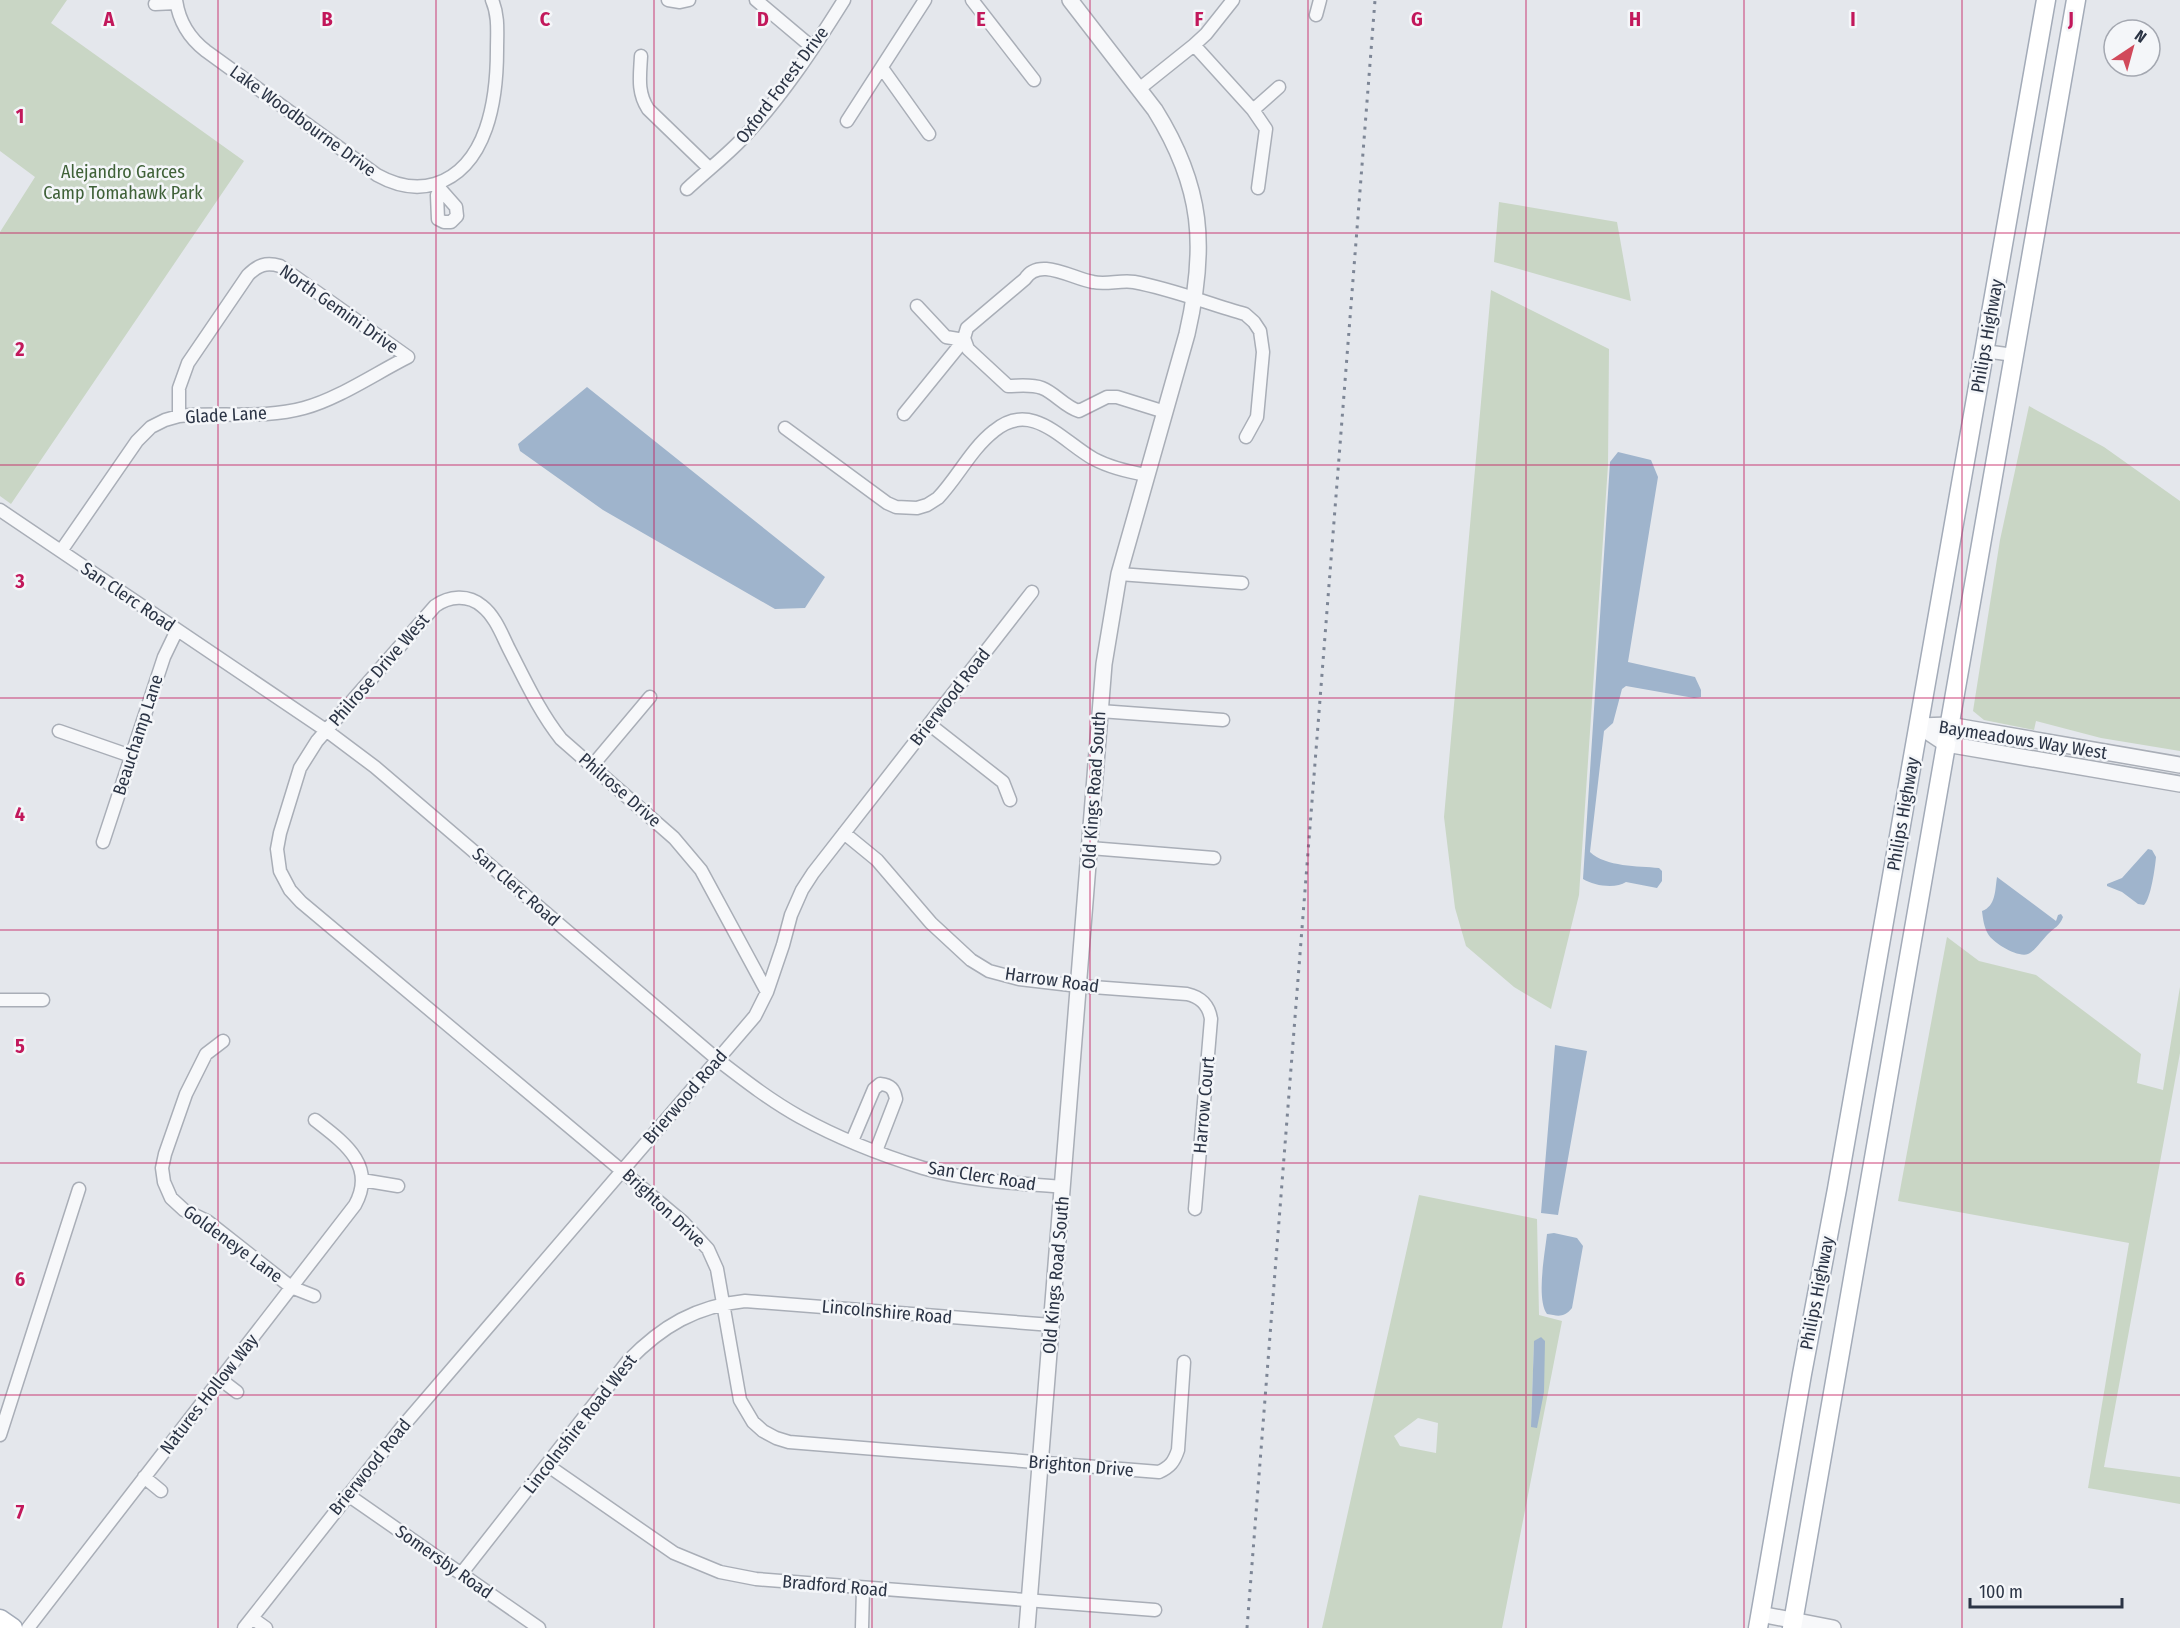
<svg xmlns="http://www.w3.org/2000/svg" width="2180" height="1628" font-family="'Fira Sans Condensed',sans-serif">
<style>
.green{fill:#c9d6c5;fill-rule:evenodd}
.water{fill:#9fb4cc}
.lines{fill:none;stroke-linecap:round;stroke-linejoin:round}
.minor-casing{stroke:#a9aeb7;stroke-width:15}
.tertiary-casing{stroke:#a9aeb7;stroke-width:18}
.primary-casing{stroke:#a3abb8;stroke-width:21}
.minor{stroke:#f7f8fa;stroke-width:12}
.tertiary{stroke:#f7f8fa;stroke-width:15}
.primary{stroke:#fff;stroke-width:18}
.rail{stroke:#7d8696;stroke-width:3;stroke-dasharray:3 6;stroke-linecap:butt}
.grid{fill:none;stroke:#c2185b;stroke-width:1.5;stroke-opacity:0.55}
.labels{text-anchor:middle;stroke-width:5;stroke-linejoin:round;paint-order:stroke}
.street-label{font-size:18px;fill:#2b3445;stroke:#f4f6f9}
.park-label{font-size:18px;fill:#3f6138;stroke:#f4f6f9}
.grid-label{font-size:20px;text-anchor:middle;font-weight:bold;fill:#c2185b;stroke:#f4f6f9;stroke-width:5;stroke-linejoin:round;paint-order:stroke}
</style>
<rect width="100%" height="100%" fill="#e4e7ec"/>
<!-- green -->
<path class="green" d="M0 0H67L51 23 244 161 11 504 0 496V232L35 177 0 151Z
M1499 202 1617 222 1631 301 1494 262Z
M1491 290 1609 349 1608 465 1579 895 1551 1009 1514 987 1466 946 1455 908 1444 817Z
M2029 406 2104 447 2180 501V751L2101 738 2036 721 2034 730 1984 720 1973 711 2000 540Z
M1947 937 1979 961 2036 975 2141 1054 2137 1083 2163 1090 2180 987V1053L2104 1467 2180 1477V1504L2088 1488 2129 1243 1898 1201Z
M1419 1195 1537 1219 1539 1315 1562 1321 1502 1628H1322ZM1541 1337 1531 1427 1534 1342ZM1418 1418 1438 1423 1436 1453 1400 1446 1394 1436Z"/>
<!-- water -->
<path class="water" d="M587 387 825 577 805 608 775 609 603 510 520 451 518 444Z
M1618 452 1651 460 1658 477 1628 662 1695 677 1701 690V697L1694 698 1626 686 1622 689 1613 723 1604 731 1590 852C1606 867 1638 866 1659 868L1662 871V881L1657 888 1626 882C1616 889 1594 886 1583 879L1610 462Z
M2148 849 2152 850 2156 857C2155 868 2151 898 2144 905L2138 904 2122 892 2107 886V884L2122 878Z
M1997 877 2056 921 2058 915 2061 914 2063 917C2060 926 2054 928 2048 934 2042 940 2035 951 2028 954 2018 958 1993 943 1988 934 1984 927 1983 919 1982 911 1996 906 1995 890 1997 877Z
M1555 1045 1587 1051 1558 1215 1541 1213Z
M1554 1233 1577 1238 1583 1246 1572 1308C1564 1318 1558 1316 1547 1314 1536 1299 1545 1253 1547 1234Z
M1541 1337 1545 1341 1544 1392 1537 1428 1531 1427 1534 1341Z"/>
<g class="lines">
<!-- minor casing -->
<g class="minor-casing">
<path id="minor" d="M176 0C179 22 189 38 206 51L377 175C395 185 415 190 435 184 488 167 497 98 497 50 497 33 499 16 492 0
M668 0 680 2 689 0
M756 0 813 48
M972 0 1034 80
M155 4 176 3
M1316 15 1320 0
M1194 45 1253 110 1266 129 1258 188
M641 56C640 76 637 92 648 109L709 168
M882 68 929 134
M1139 89 1194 45 1206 34 1233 0
M1253 110 1279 87
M847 121 925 0
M438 183 441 190 437 195 438 219 444 222H451L457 216 456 207 441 190
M687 189C705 172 725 157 742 139 781 98 814 48 844 0
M917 306 946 337 964 340
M1984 351 2014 355
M1165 412 1117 397H1107L1079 411C1065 407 1055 393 1042 388 1031 384 1019 386 1008 386L968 349 964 338 967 328 1025 279C1039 256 1073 279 1093 282 1106 285 1120 280 1134 282 1172 289 1209 304 1245 314L1254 322 1260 331 1263 352 1257 417 1246 437
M904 414 964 340
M785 428 887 503 896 507 917 508 927 505 938 498C958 477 971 449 994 431 1032 399 1063 442 1094 459 1111 468 1129 472 1147 475
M0 510 327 731 375 767 718 1060C744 1080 771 1101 800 1117 838 1138 881 1155 923 1168 968 1181 1017 1183 1063 1187
M61 551 137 441 151 427 165 420 179 416C220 412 264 419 304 408 338 399 376 373 408 357L280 266C266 262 258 265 248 275L188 363 179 388V416
M1119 574 1242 583
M1100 711 1223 720
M929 724 1003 782 1010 800
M59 731 131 756
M592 766 650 697
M844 833 877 860 931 923 971 960 989 971 1019 979 1079 986 1187 994C1201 997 1209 1006 1211 1019L1195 1209
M103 842 164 657 177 630
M1090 848 1214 858
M767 992 701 870 674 838 561 739C539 711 525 680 509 649 502 635 495 616 482 606 468 594 449 596 435 606L317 741 300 768 280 833 277 849 280 871 290 890 301 902 683 1222 708 1249 717 1269 740 1400 753 1422 763 1431 776 1438 789 1442 1159 1472C1170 1467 1174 1462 1178 1450L1184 1362
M0 1000H43
M223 1041 206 1054 186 1094 165 1154 162 1168 164 1182 171 1198 184 1210 207 1221 291 1287 314 1296
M852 1141 874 1089 880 1084C891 1085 894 1089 896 1099L876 1151
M362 1180 398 1186
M220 1379 237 1392
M0 1435 79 1189
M547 1465 674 1553 720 1572 756 1579 1155 1610
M144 1477 161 1491
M348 1495 539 1628
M461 1574 628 1361C662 1326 696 1306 745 1301L1052 1325
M252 1618 266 1628
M28 1628 355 1205C377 1165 343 1142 315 1120
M244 1628 403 1426 755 1016 767 992 783 945 791 915 802 890 813 873 1032 592
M862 1628 863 1588"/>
</g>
<!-- tertiary casing -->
<g class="tertiary-casing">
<path id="tertiary" d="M1919 726 1946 744 2180 784
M1919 726 1949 725 2180 765
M1760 1614 1833 1628
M1027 1628 1104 664 1119 574 1187 334C1207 247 1203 187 1155 110L1070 0"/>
</g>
<!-- primary casing -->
<g class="primary-casing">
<path id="primary" d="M0 1619 13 1628
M1758 1628 1802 1374 1837 1189 2046 0
M1792 1628 2076 0"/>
</g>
<!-- minor -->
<use href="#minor" class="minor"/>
<!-- tertiary -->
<use href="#tertiary" class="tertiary"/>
<!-- primary -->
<use href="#primary" class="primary"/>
<!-- rail -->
<path class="rail" d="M1247 1628 1375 0"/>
</g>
<!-- grid -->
<path class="grid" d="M218 0V1628M436 0V1628M654 0V1628M872 0V1628M1090 0V1628M1308 0V1628M1526 0V1628M1744 0V1628M1962 0V1628M0 233H2180M0 465H2180M0 698H2180M0 930H2180M0 1163H2180M0 1395H2180"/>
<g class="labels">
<!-- street labels -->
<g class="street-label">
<text transform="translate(782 85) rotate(-53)" y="6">Oxford Forest Drive</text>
<text transform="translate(303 121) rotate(36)" y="6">Lake Woodbourne Drive</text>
<text transform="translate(339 309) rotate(35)" y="6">North Gemini Drive</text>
<text transform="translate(1987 336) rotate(-80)" y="6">Philips Highway</text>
<text transform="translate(226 415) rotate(-3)" y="6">Glade Lane</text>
<text transform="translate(128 597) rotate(34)" y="6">San Clerc Road</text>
<text transform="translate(379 670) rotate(-49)" y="6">Philrose Drive West</text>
<text transform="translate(950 697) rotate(-52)" y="6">Brierwood Road</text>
<text transform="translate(138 735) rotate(-72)" y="6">Beauchamp Lane</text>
<text transform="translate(2023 740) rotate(9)" y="6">Baymeadows Way West</text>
<text transform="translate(620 790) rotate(41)" y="6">Philrose Drive</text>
<text transform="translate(1094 790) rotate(-86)" y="6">Old Kings Road South</text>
<text transform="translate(1903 814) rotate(-80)" y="6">Philips Highway</text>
<text transform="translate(516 887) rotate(41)" y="6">San Clerc Road</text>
<text transform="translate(1052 980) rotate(8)" y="6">Harrow Road</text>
<text transform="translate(685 1097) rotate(-49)" y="6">Brierwood Road</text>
<text transform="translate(1204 1105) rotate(-85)" y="6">Harrow Court</text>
<text transform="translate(982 1176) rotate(9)" y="6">San Clerc Road</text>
<text transform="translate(664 1208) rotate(43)" y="6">Brighton Drive</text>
<text transform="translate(233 1244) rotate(36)" y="6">Goldeneye Lane</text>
<text transform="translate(1056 1275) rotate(-85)" y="6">Old Kings Road South</text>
<text transform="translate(1817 1293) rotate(-79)" y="6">Philips Highway</text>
<text transform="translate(887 1312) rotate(5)" y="6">Lincolnshire Road</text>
<text transform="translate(209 1394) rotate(-52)" y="6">Natures Hollow Way</text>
<text transform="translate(580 1424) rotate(-52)" y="6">Lincolnshire Road West</text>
<text transform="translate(1081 1466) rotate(5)" y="6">Brighton Drive</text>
<text transform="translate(370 1467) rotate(-51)" y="6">Brierwood Road</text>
<text transform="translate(444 1562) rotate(35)" y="6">Somersby Road</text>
<text transform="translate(835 1586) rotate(5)" y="6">Bradford Road</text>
</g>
<!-- park labels -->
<g class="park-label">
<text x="123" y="178">Alejandro Garces<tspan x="123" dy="21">Camp Tomahawk Park</tspan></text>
</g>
</g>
<g class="grid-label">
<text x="109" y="26">A</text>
<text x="327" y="26">B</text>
<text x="545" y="26">C</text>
<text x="763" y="26">D</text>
<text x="981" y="26">E</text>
<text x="1199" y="26">F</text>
<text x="1417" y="26">G</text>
<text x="1635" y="26">H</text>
<text x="1853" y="26">I</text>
<text x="2071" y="26">J</text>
<text x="20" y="123">1</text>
<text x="20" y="356">2</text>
<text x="20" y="588">3</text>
<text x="20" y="821">4</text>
<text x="20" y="1053">5</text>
<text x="20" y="1286">6</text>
<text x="20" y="1519">7</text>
</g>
<!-- north arrow -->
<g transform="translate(2132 48) rotate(36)"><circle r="28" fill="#f4f6f9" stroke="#a4a8b1" stroke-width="1.5"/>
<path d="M0-4.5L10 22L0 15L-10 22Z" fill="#d1495b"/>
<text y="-9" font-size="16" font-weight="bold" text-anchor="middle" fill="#2b3445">N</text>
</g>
<!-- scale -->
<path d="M1970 1598v9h152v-9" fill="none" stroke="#2b3445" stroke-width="3"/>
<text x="1979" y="1598" font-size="18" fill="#2b3445" stroke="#f4f6f9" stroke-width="4.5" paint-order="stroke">100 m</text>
</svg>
